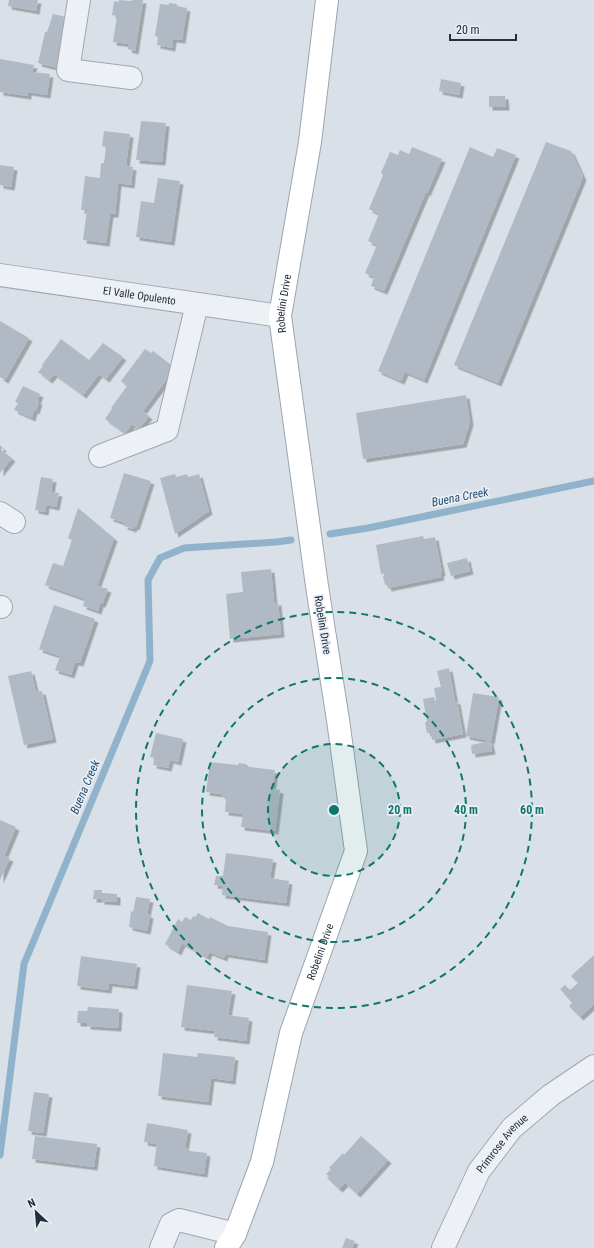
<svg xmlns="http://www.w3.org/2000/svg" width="594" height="1248" font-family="'Roboto Condensed',sans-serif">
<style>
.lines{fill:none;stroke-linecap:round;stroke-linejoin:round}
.stream{stroke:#91b2cb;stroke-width:7}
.building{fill:#b1bac4;filter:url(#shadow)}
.minor-casing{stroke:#9fa7b1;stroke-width:24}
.major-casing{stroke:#99a6b3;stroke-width:24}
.minor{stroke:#edf1f5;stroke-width:22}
.major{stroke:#fff;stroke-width:22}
.ring{fill:none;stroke:#0f766e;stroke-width:2;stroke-dasharray:7 5}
.labels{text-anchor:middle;stroke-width:3.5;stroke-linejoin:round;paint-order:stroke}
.street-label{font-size:11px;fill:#232f3e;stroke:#e9eff4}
.water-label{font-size:12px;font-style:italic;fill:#2a5275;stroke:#e9eff4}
.centre{fill:#0f766e;stroke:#e9eff4;stroke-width:2}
.ring-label{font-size:12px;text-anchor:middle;font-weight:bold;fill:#0f766e;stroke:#e9eff4;stroke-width:3.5;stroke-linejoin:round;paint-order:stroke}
</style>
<defs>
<filter id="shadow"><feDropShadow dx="3.5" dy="3.5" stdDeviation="0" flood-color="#0004"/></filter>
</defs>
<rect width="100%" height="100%" fill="#dae0e7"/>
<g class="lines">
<!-- stream -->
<path class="stream" d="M330 534 368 528 594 481
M0 1155 24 964 150 661 148 580 160 558 184 548 276 542 291 540"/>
</g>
<!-- building -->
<path class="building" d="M9 0H38L36 11 8 6Z
M119 0 131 1 132 0H143L135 51 128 49 129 44 113 42 117 16 112 15 114 1 119 2Z
M169 3 177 4V6L187 8 182 40 173 39 172 48 157 45 158 37 155 36 160 4 169 5Z
M53 14 70 18 58 68 38 63 45 32H47Z
M0 59 34 65 32 72 50 74 47 95 28 92V96L0 92Z
M441 79 461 83 459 95 439 91Z
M489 96H505L506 107H489Z
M141 121 166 123 162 162 136 160Z
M104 131 130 134 126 166 133 167 131 185 118 183 115 214H110L106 243 83 240 87 210H81L85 176 100 178 101 163H104L106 147 102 146Z
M546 142 571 151 583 177 498 383 454 365Z
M412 147 442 159 427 193 426 192 384 291 371 286 374 277 365 273 377 245 368 241 379 214 369 209 383 175 381 173 390 152 398 155 400 150 409 154Z
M470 147 493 157 497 148 516 155 424 380 405 372 401 381 378 371Z
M0 165 14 167 11 187 0 185Z
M158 178 180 181 171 242 136 237 141 201 154 203Z
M0 321 29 338 5 380 0 377Z
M61 339 89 360 103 343 123 357 106 379 99 374 83 395 54 374 49 380 38 372 43 366 42 365Z
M145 349 151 353 153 351 175 368 143 411 149 416 139 429 132 424 125 433 105 419 112 409 111 408 127 386 121 381Z
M23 386 40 394 37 401H39L36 411 34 410 32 418 14 410 18 403 15 402Z
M466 395 470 422 463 444 363 459 356 413Z
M0 445 3 448 1 450 12 458 0 473Z
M124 473 151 481 136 527 134 526 133 529 124 526 125 523 110 518Z
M175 474 176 477 187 474 188 477 199 474 209 511 175 534 160 478Z
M41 477 53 479 51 492 59 493 56 507 46 505 45 512 35 510Z
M78 508 114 538 97 586 108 589 102 604H100L98 611 83 606 85 599 45 585 53 563 63 566 72 540 68 538Z
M423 536 424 539 435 537 442 573H440L441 577 388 588 387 585H385L383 576 386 575 385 573 381 574 376 545Z
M467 558 470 571 451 576 447 563Z
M271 569 274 602H278L281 634 230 639 226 594 243 592 241 572Z
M54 605 95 619 80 663 75 662 71 675 55 670 60 656 39 649Z
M449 668 455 701H457L463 734 432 740 431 733H427L425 722H427L423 699 434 697 436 705H437L434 688 441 687 437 671Z
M31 671 36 692 42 691 53 739 24 745 8 676Z
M473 693 499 697 491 741 466 736Z
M156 733 183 739 178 762 170 760 168 768 153 765 155 758 150 757Z
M490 741 492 751 472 754 471 745Z
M210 762 238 765 239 763 246 764 249 767 275 770 272 789 280 790 275 831 241 827 243 814 225 812 226 800 221 794 206 792Z
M0 820 16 827 4 856 10 858 0 880Z
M226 853 273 859 270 878 289 881 286 903 222 895 223 886 214 885 216 876H223Z
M94 890H102V893L117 894V902L101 901V899H93Z
M136 897 150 899 147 914 150 915 147 931 129 927 131 911 133 912Z
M198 913 209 919 210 917 228 926 268 932 264 960 225 954 224 958 209 952 207 957 182 943 178 952 165 944 178 919 182 922 185 917 191 920 193 916 195 917Z
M594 955V1004L580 1017 569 1006 572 1003 560 989 565 985 570 990 578 983 571 976Z
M81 956 137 964 134 986 109 983 108 990 77 986Z
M187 985 232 991 228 1015 249 1018 246 1041 214 1037 215 1031 181 1027Z
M88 1007 119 1009 118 1028 87 1026V1023H77L78 1011H87Z
M163 1053 197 1057 198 1053 235 1057 232 1081 211 1078 208 1102 158 1096Z
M34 1092 49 1094 43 1133 28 1131Z
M147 1123 188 1130 185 1148 190 1149 189 1151 207 1153 204 1174 154 1166 157 1144 144 1142Z
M35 1136 97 1144 94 1167 32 1159Z
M361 1136 388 1160 357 1194 345 1183 339 1189 327 1178 329 1176 326 1174 331 1169 329 1168 343 1153 344 1155Z
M346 1238 355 1241 352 1248H342Z"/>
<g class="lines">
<!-- minor casing -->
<g class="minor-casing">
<g id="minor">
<path d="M79 0 68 70 131 78"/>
<path id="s1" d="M0 275 280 316"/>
<path d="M100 456 167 430 197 304"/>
<path d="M0 513 14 522"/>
<path d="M0 607H1"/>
<path d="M161 1248 171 1224 179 1220 235 1234"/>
<path id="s2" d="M443 1248 479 1171 512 1128 551 1095 594 1066"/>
</g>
</g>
<!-- major casing -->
<g class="major-casing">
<g id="major">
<path id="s3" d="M226 1248 235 1234 262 1162 291 1033 356 851 338 720 317 586 280 316 310 142 327 0"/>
</g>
</g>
<!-- minor -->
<use href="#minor" class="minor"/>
<!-- major -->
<use href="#major" class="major"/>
</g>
<!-- distance rings -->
<circle cx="334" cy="810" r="66" fill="#0f766e" fill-opacity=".12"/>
<g class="ring">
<circle cx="334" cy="810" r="66"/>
<circle cx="334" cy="810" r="132"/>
<circle cx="334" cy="810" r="198"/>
</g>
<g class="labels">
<!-- street labels -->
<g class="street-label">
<text dy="4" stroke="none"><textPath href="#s1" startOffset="141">El Valle Opulento</textPath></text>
<text dy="4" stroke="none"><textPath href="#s3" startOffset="972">Robelini Drive</textPath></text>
<text transform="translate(323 625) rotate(81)" y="4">Robelini Drive</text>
<text dy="4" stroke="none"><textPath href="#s3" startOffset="312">Robelini Drive</textPath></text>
<text dy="4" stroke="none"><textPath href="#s2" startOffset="121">Primrose Avenue</textPath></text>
</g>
<!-- water labels -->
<g class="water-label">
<text transform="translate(460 497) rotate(-11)" y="4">Buena Creek</text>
<text transform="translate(85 787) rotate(-67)" y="4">Buena Creek</text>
</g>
</g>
<circle cx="334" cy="810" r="6" class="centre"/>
<g class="ring-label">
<text x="400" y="814">20 m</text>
<text x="466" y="814">40 m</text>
<text x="532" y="814">60 m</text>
</g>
<!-- north arrow -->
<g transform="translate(36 1212) rotate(334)" stroke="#e9eff4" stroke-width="3" paint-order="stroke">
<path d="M0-3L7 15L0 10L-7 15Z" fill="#232f3e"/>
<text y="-6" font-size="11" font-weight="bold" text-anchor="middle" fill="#232f3e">N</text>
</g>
<!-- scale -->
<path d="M450 34v6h66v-6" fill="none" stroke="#232f3e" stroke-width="2"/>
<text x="456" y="34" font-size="12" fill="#232f3e" stroke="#e9eff4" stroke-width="3" paint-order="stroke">20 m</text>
</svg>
